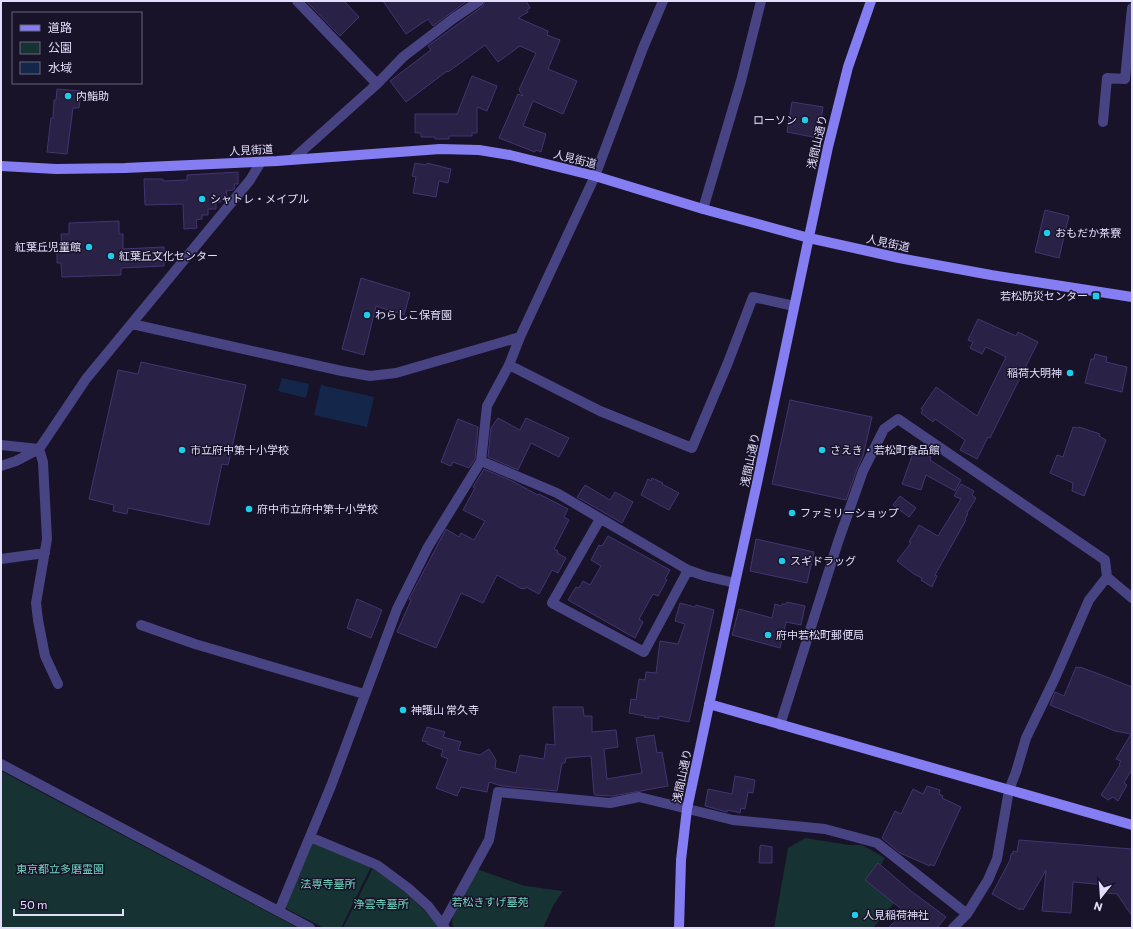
<svg xmlns="http://www.w3.org/2000/svg" width="1133" height="929" font-family="Commissioner,'Noto Sans JP',sans-serif">
<style>
.green{fill:#173232}
.water{fill:#14274b}
.building{fill:#2a2147;stroke:#433571}
.lines{fill:none;stroke-linecap:round;stroke-linejoin:round}
.street{stroke:#484383;stroke-width:10}
.secondary{stroke:#857ef2;stroke-width:10}
.poi-dot{fill:#1dcde9;stroke:#181328;stroke-width:1.5}
.labels{text-anchor:middle;stroke-width:3;stroke-linejoin:round;paint-order:stroke}
.poi-label{font-size:11px;fill:#e2defc;stroke:#181328;text-anchor:start}
.street-label{font-size:11px;fill:#e2defc;stroke:#181328}
.park-label{font-size:11px;fill:#6fd6c0;stroke:#181328}
</style>
<rect width="100%" height="100%" fill="#181328"/>
<!-- green -->
<path class="green" d="M1 771 298 928H1Z
M805 838 849 845H862L885 858 872 879 894 903 873 928H774L788 848Z
M311 841 371 867 341 928H324L287 909 285 904Z
M373 868 406 893 423 909 441 928H343Z
M477 869 525 886 563 891 553 906 543 928H454L452 924 453 915Z"/>
<!-- water -->
<path class="water" d="M282 378 309 384 306 398 278 391Z
M321 385 374 397 367 427 314 415Z"/>
<!-- building -->
<path class="building" d="M306 1H344L359 17 340 36Z
M383 1H467L433 26 428 19 406 34Z
M485 1H526L530 8 527 10 528 12 518 18 548 31 547 35 560 40 548 69 577 81 563 114 533 101 523 126 546 134 541 152 536 150 535 152 499 138 518 94 523 96 519 90 536 53 520 46 498 62 485 45 448 72 447 71 406 102 390 81 431 50 428 46 483 6Z
M472 76 497 86 487 111 477 107V133H472V136H449V139H435V137H421V133H415V114H457Z
M57 89 81 91 79 108H73L67 154 47 152 51 118H53L54 100H56Z
M792 102 823 107 818 138 787 132Z
M415 163 426 165 427 163 451 169 448 183 439 181 436 197 413 193 416 177 412 176Z
M238 172V184H234L235 188 233 190 226 191 227 196 221 197V202H216V209H208V215H202V219L196 220 197 228 184 229 183 204 145 205 144 179H163V181L187 180V175Z
M1045 210 1069 216 1059 258 1035 252Z
M119 221V234H123V249L164 247V266L121 268V275L62 277 61 263H57V249H62L61 234H69V223Z
M361 278 410 293 404 315 376 306 364 355 342 349Z
M978 319 1016 336 1018 332 1038 342 990 438 988 437 977 459 960 450 965 440 935 419 933 422 921 413 923 410 921 409 936 387 977 416 1006 357 986 347 982 354 970 348 973 342 968 340Z
M1095 354 1107 357 1106 362 1127 367 1122 392 1085 383 1091 359H1094Z
M141 362 246 385 228 465 222 464 209 525 128 508 127 514 113 511 114 505 89 499 118 370 138 374Z
M790 400 872 417 863 456 857 469 846 500 772 484Z
M498 418 520 430 526 418 569 438 559 457 531 443 518 470 488 457 491 428Z
M458 419 478 427 475 459 469 468 453 462 451 466 441 462Z
M1073 427 1078 428 1079 427 1100 434 1099 436 1106 440 1084 496 1072 491 1073 483 1050 473 1057 455 1063 457Z
M915 448 929 454 928 456 931 457 930 460 961 480 955 491 926 475 921 490 902 484Z
M484 469 512 481 538 495 539 494 568 509 564 517 569 520 554 549 558 551 557 553 566 558 558 573 552 570 539 594 526 587 525 589 522 588V589L497 575 483 603 461 593 436 648 397 632 411 600 409 599 446 529 459 537 461 533 474 540 485 521 463 510 475 488 473 487Z
M652 478 663 483 662 484 679 493 669 510 641 495 648 479 651 481Z
M961 484 974 491 972 495 976 498 967 513 968 514 965 519 966 520 935 575 937 576 932 587 921 580 922 578 914 574 897 561 911 543 909 542 919 525 938 536 961 499 954 496Z
M585 485 610 500 615 492 633 502 622 523 577 497Z
M900 496 916 508 909 517 893 505Z
M608 536 670 570 665 579 667 580 658 596 653 594 639 619 643 622 635 638 568 600 576 587 579 588 583 581 590 585 601 566 591 560 599 545 602 546Z
M756 539 814 552 807 583 750 571Z
M357 599 382 610 371 638 347 628Z
M787 602 805 606 801 625 786 622 780 648 732 635 739 609 772 618 775 604 781 606 782 604H786Z
M680 603 695 607 696 605 714 610 689 722 659 716V719L644 717 645 716 629 713 631 699 636 700 639 679 645 680 646 672 656 673 660 641 678 644 685 624 675 621Z
M1076 667 1080 668V667L1099 674 1132 687V772L1131 771 1124 783 1127 785 1118 801 1113 797 1108 800 1101 795 1120 765 1119 764 1121 761 1116 759 1131 734 1115 731 1050 705 1055 692 1064 696Z
M553 707H583L584 716H592V732L616 730 618 747 604 749 607 779 642 773 636 738 654 735 657 753 662 752 668 786 613 796 595 795 594 794 591 756 566 758 565 763H562L557 791 502 786 489 782 487 792 461 787 457 796 436 788 448 759 441 756 443 750 427 744V742L422 741 427 727 445 732 443 737 461 742 458 750 480 755 489 749 496 760 495 768 516 773 520 755 544 759 546 744 555 745Z
M735 776 755 780 753 793 748 792 745 809 741 808 740 813 728 810 727 812 705 806 708 789 732 794Z
M927 786 940 790 939 794 943 796 942 798 961 807 934 866 930 864V866L900 853 882 838 895 811 901 814 913 789 923 794Z
M1019 840 1132 849V916L1117 894 1106 893V885L1073 882 1071 913 1042 911 1046 870 1023 910 1020 908V910L992 894 1010 860 1011 854H1013V851L1017 852Z
M761 845 772 847V863H759L760 846Z
M878 863 911 891 946 917 937 928H888L905 912 865 880Z"/>
<g class="lines">
<!-- street -->
<path class="street" d="M297 1 377 84
M1103 122 1107 78 1125 79 1132 8
M293 159 377 84 403 57 454 18 479 1
M703 209 741 81 761 1
M132 324 342 371 370 376 396 373 520 337
M509 365 600 411 692 448 727 365 753 297 794 306
M1 445 39 449
M39 449 43 462 47 539 36 603 38 620 45 656 58 684
M481 461 557 493 688 570 705 576 735 583
M1 466 16 461 39 449 86 379 250 180 261 162
M600 519 552 603 644 652 688 570
M1 559 45 553
M141 625 195 644 364 694
M780 725 838 542 863 471 884 429 898 419 1105 560 1107 577 1132 598
M1 764 310 928
M310 837 377 865 408 888 428 906 445 928
M279 911 331 786 397 609 428 547 481 461 487 406 509 365 520 337 595 176 643 48 663 1
M443 924 489 840 498 792 610 803 639 797 733 820 825 829 877 843 967 914
M953 928 967 914 988 880 997 859 1009 790 1016 772 1026 738 1055 678 1089 600 1107 577"/>
<!-- secondary -->
<path class="secondary" d="M1 166 56 169 125 168 277 161 440 149 479 150 510 155 595 176 703 209 809 238 899 258 991 275 1132 297
M709 704 1132 825
M679 928 681 860 687 809 735 583 757 483 828 147 848 67 871 1"/>
</g>
<!-- markers -->
<g class="poi-dot">
<circle cx="68" cy="96" r="4"/>
<circle cx="805" cy="120" r="4"/>
<circle cx="202" cy="199" r="4"/>
<circle cx="1047" cy="233" r="4"/>
<circle cx="89" cy="247" r="4"/>
<circle cx="111" cy="256" r="4"/>
<rect x="1092" y="292" width="8" height="8" rx="2"/>
<circle cx="367" cy="315" r="4"/>
<circle cx="1070" cy="373" r="4"/>
<circle cx="182" cy="450" r="4"/>
<circle cx="822" cy="450" r="4"/>
<circle cx="249" cy="509" r="4"/>
<circle cx="792" cy="513" r="4"/>
<circle cx="782" cy="561" r="4"/>
<circle cx="768" cy="635" r="4"/>
<circle cx="403" cy="710" r="4"/>
<circle cx="855" cy="915" r="4"/>
</g>
<g class="labels">
<!-- poi labels -->
<g class="poi-label">
<text x="76" y="100">内鮨助</text>
<text x="797" y="124" text-anchor="end">ローソン</text>
<text x="210" y="203">シャトレ・メイプル</text>
<text x="1055" y="237">おもだか茶寮</text>
<text x="81" y="251" text-anchor="end">紅葉丘児童館</text>
<text x="119" y="260">紅葉丘文化センター</text>
<text x="1088" y="300" text-anchor="end">若松防災センター</text>
<text x="375" y="319">わらしこ保育園</text>
<text x="1062" y="377" text-anchor="end">稲荷大明神</text>
<text x="190" y="454">市立府中第十小学校</text>
<text x="830" y="454">さえき・若松町食品館</text>
<text x="257" y="513">府中市立府中第十小学校</text>
<text x="800" y="517">ファミリーショップ</text>
<text x="790" y="565">スギドラッグ</text>
<text x="776" y="639">府中若松町郵便局</text>
<text x="411" y="714">神護山 常久寺</text>
<text x="863" y="919">人見稲荷神社</text>
</g>
<!-- street labels -->
<g class="street-label">
<text transform="translate(817 142) rotate(-77)" y="4">浅間山通り</text>
<text transform="translate(251 150) rotate(-3)" y="4">人見街道</text>
<text transform="translate(575 159) rotate(14)" y="4">人見街道</text>
<text transform="translate(888 243) rotate(12)" y="4">人見街道</text>
<text transform="translate(750 460) rotate(-78)" y="4">浅間山通り</text>
<text transform="translate(682 776) rotate(-78)" y="4">浅間山通り</text>
</g>
<!-- park labels -->
<g class="park-label">
<text x="60" y="873">東京都立多磨霊園</text>
<text x="328" y="888">法専寺墓所</text>
<text x="490" y="906">若松きすげ墓苑</text>
<text x="381" y="908">浄雲寺墓所</text>
</g>
</g>
<!-- border -->
<rect width="1133" height="929" fill="none" stroke="#e2defc" stroke-width="4"/>
<!-- legend -->
<rect x="12" y="12" width="130" height="72" fill="#181328" stroke="#69647d"/>
<rect x="20" y="25" width="20" height="6" fill="#857ef2" stroke="#69647d"/>
<text x="48" y="32" font-size="12" fill="#e2defc">道路</text>
<rect x="20" y="42" width="20" height="12" fill="#173232" stroke="#69647d"/>
<text x="48" y="52" font-size="12" fill="#e2defc">公園</text>
<rect x="20" y="62" width="20" height="12" fill="#14274b" stroke="#69647d"/>
<text x="48" y="72" font-size="12" fill="#e2defc">水域</text>
<!-- north arrow -->
<g transform="translate(1101 897) rotate(197)" stroke="#181328" stroke-width="3" paint-order="stroke">
<path d="M0-3L7 15L0 10L-7 15Z" fill="#e2defc"/>
<text y="-6" font-size="11" font-weight="bold" text-anchor="middle" fill="#e2defc">N</text>
</g>
<!-- scale -->
<path d="M14 909v6h109v-6" fill="none" stroke="#e2defc" stroke-width="2"/>
<text x="20" y="909" font-size="12" fill="#e2defc" stroke="#181328" stroke-width="3" paint-order="stroke">50 m</text>
</svg>
